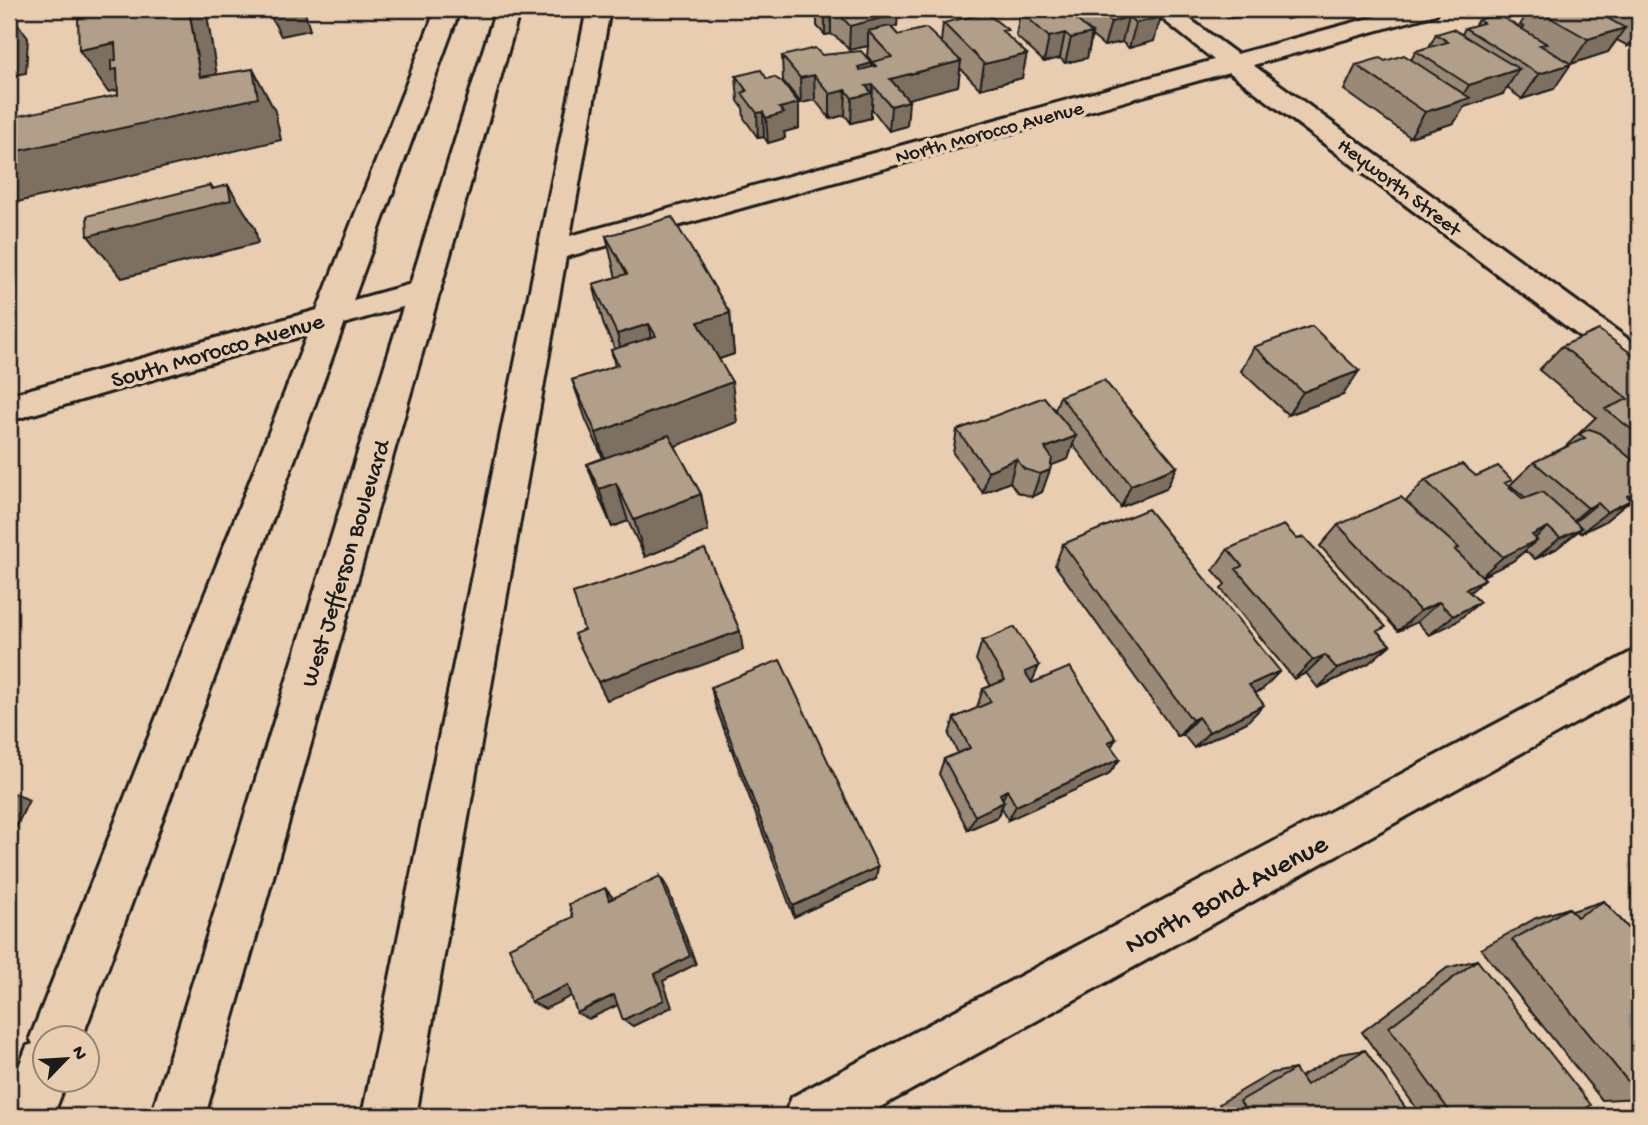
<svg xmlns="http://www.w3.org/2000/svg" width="1648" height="1125" font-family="'Gochi Hand',sans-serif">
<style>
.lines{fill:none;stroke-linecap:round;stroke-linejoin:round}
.street-casing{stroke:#1c1c1c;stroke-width:6}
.secondary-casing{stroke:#1c1c1c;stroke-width:6}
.street{fill:#e8cdb0;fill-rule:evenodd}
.secondary{fill:#e8cdb0;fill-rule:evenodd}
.wall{fill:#998976;stroke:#1c1c1c;stroke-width:2}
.shaded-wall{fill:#7d6f60;stroke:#1c1c1c;stroke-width:2}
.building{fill:#b29f89;stroke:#1c1c1c;stroke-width:2}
.labels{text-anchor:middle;stroke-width:7;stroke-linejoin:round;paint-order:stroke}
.far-street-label{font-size:21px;fill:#1c1c1c;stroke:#e8cdb0}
.street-label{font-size:24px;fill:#1c1c1c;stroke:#e8cdb0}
.near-street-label{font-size:28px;fill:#1c1c1c;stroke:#e8cdb0}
</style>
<rect width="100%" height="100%" fill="#e8cdb0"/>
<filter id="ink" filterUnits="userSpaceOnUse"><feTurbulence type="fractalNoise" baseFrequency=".0143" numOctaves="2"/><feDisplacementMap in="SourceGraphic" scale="14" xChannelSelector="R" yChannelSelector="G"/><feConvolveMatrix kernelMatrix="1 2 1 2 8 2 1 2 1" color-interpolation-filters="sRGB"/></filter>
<g filter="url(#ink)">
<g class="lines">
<!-- street casing -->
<g class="street-casing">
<path id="street" d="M587 9H610L570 236 1214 60 1150 9H1176L1237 54 1403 9H1439L1436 14 1253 65 1639 347V376L1627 372 1229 72 566 257 416 1116H362Z
M426 280 437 283 441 290 437 297 9 421V395Z
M1639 648V688L864 1116H784L792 1097Z"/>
</g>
<!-- secondary casing -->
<g class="secondary-casing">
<path id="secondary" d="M436 9H460L82 1038H46V1080H67L53 1116H9V1092L27 1046 33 1044 30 1038Z
M496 9H520L205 1116H151Z"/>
</g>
<!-- street -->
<use href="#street" class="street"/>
<!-- secondary -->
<use href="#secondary" class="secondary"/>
</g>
<!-- wall -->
<path class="wall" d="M817 9H898L897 26 891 27 898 35 941 42 943 23 1007 35 1022 78 980 89 960 68 958 86 908 99 907 126 889 131 872 109 871 110V118L851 123 845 115 830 119 815 100 801 103 783 81 782 56 822 55 872 63V62L867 56 868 46 849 50 840 40 831 34 825 35 817 26Z
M1025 9H1064L1067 12 1068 9H1151L1154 41 1129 48 1122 42 1104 46 1092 36 1087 58 1065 63 1060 58 1044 62 1016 36 1020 11 1024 10Z
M1216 9H1264L1262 13 1228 18Z
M1272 9H1302L1299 16 1287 19Z
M1530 9H1639V42L1628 46 1617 40 1608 52 1571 64 1555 54 1554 89 1522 99 1507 88 1503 94 1464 107 1454 123 1410 137 1344 90 1356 65 1385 61 1411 60 1416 51 1429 47 1436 34H1462L1465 28 1474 26 1478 20 1522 29 1524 27 1520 25Z
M736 76 767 79 799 103V128L784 132 785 138 768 143 764 137 758 138 744 118 743 108 738 101Z
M606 236 730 313 734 354 719 359 737 422 675 446 701 494 708 531 645 557 628 521 612 527 601 502 587 464 603 458 586 420 572 380 615 366 611 350 615 349 604 326 593 284 616 278Z
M1562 346 1639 359V489L1629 498 1631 500 1604 522 1581 533 1578 531 1556 549 1535 559 1525 551 1513 561 1482 576 1485 579 1470 592 1456 622 1429 635 1417 622 1398 631 1320 546 1338 525 1406 501 1425 480 1476 476 1507 485 1523 499 1526 498 1510 485 1534 462 1564 448 1596 417 1539 370Z
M1254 347 1343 395 1288 415 1241 371Z
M1060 396 1177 467 1166 489 1121 507 1073 445 1068 459 1051 465 1042 492 1032 497 1017 492 1010 482 983 493 953 453 957 430 1055 410Z
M1063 544 1262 690 1255 693 1247 722 1194 748 1183 734 1178 737 1055 565Z
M1228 549 1380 634 1390 645 1369 663 1318 688 1306 673 1294 679 1221 589 1225 584 1213 570Z
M982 641 1032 682 1116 739 1111 747 1120 759 1108 775 1008 820 1002 808 997 817 968 830 939 774 944 759 958 753 949 735 954 718 978 708 977 707 983 689 991 686 976 660Z
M711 687 876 879 794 917 715 705Z
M1639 889V904L1631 895Z
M1604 901 1639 940V1098L1602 1100 1481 949 1536 918 1569 908 1572 911Z
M1639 922V933L1633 926Z
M1477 960 1575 1116H1422L1362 1032 1447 968Z
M1365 1050 1411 1116H1227L1219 1104 1272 1073 1295 1069 1300 1077 1340 1054Z
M1223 1113 1225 1116H1201L1204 1115Z"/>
<!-- shaded-wall -->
<path class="shaded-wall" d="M189 9H206L222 106 253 69 275 111 281 140 9 204V153L200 77Z
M267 9H304L310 30 281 36Z
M831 9V34L825 35V11Z
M875 9H898L897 26 868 31V46L849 50 850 26Z
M1231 9H1264L1262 13 1228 18Z
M1291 9H1302L1299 16 1287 19Z
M10 13 28 38 26 73 9 76Z
M1128 17 1122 42 1104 46 1111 22Z
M1161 17 1154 41 1129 48 1136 23Z
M1625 28 1608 52 1571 64 1588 39Z
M1639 30V42L1628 46Z
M1065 33 1060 58 1044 62 1049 37Z
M1092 33 1087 58 1065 63 1071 38Z
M115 43 124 89 108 92 79 50Z
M1027 54 1022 78 980 89 984 64Z
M961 61 958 86 889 104 890 79Z
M872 63V85H873L872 109 871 110V118L851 123 852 98 858 67Z
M1571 64 1554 89 1522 99 1539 74Z
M1519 69 1503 94 1464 107 1454 123 1410 137 1425 112 1459 102 1469 85Z
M814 75 815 100 801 103 800 78Z
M846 90 845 115 830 119V94Z
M909 101 907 126 889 131 891 106Z
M799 103V128L784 132 785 138 768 143 766 118 779 108Z
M763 112 764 137 758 138 757 113Z
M211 185 222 202 228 185 255 228 258 243 122 278 88 236 212 189Z
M730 313 734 354 705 364 698 322Z
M649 324 658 366 627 376 617 334Z
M1359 371 1343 395 1288 415 1303 392Z
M732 382 737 422 609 472 596 433Z
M1076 436 1068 459 1037 471 1045 448Z
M1016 459 1010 482 983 493 988 471Z
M1177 467 1166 489 1121 507 1131 485Z
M1050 470 1042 492 1032 497 1040 474Z
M616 483 628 521 612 527 599 489Z
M1639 485V489L1618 507 1631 500 1604 522 1581 533 1617 504 1633 488Z
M701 494 708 531 645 557 634 520Z
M1598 503 1571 525 1562 530 1588 508Z
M1548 527 1526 546 1537 540 1513 561 1479 578 1503 557 1532 535Z
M1582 528 1556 549 1535 559 1560 538Z
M1485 579 1461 600 1443 609 1466 589Z
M1439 602 1417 622 1398 631 1420 611Z
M1480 602 1456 622 1429 635 1453 616Z
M740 631 743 650 607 700 598 682Z
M1390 645 1369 663 1318 688 1337 669Z
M1325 655 1306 673 1294 679 1313 660Z
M1039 666 1031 684 1025 672Z
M1280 671 1262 690 1233 703 1249 685Z
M1264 705 1247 722 1194 748 1209 732Z
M1198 717 1183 734 1178 737 1192 720Z
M1116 739 1105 755 1108 742Z
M1120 759 1108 775 1008 820 1016 806Z
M1007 790 1000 804 1004 802 997 817 968 830 975 816 1000 794Z
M9 791 29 800 9 842Z
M878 867 876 879 794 917 793 906Z
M660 876 667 887 696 964 663 981 672 1007 633 1026 623 1020 655 974Z
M605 888 614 899 609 900Z
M568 985 580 992 545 1009 531 1002Z
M614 995 624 1002 589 1019 577 1013Z"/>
<!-- building -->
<path class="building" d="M106 9H189L200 77 253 69 258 98 9 153V118L118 95 117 69 111 70V61L116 60 115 43 79 50 78 18 106 12Z
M823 9H877L886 17 850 26 840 15 831 9 825 11Z
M1031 9H1064L1092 33 1071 38 1065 33 1049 37 1020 11Z
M1095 9H1151L1161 17 1136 23 1128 17 1111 22Z
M1535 9H1591L1625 28 1588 39Z
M1622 9H1639V18Z
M986 13 1008 30 1002 31 1027 54 984 64 943 23Z
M1497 14 1547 44 1540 45 1571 64 1539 74 1465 28 1483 23 1478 20Z
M890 26 898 35 926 28 961 61 890 79 909 101 891 106 873 85 866 86 872 93 852 98 846 90 830 94 814 75 800 78 782 56 815 48 822 55 861 51 872 63 858 67 860 70 876 66 872 62 892 57 868 31Z
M1453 29 1519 69 1469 85 1416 51 1448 42 1436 34Z
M1404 55 1470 98 1425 112 1356 65 1380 58 1385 61Z
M761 70 767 79 774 77 782 82 799 103 779 108 784 113 766 118 763 112 757 113 742 93 747 91 736 76Z
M211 185 212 189 228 185 231 200 88 236 87 216Z
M672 217 730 313 698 322 732 382 596 433 572 380 618 365 611 350 656 336 649 324 617 334 593 284 627 274 606 236Z
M1312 326 1359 371 1303 392 1254 347Z
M1599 330 1639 359V435L1605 409 1628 399 1562 346Z
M1104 380 1177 467 1131 485 1060 396Z
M1044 397 1076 436 1045 448 1052 458 1050 470 1040 474 1024 469 1016 459 988 471 957 430Z
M1589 429 1598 432 1639 465V485L1633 488 1637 491 1627 496 1631 500 1607 512 1598 503 1588 508 1534 462 1585 438 1579 434Z
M669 435 701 494 634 520 616 483 599 489 587 464Z
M1462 464 1476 476 1498 466 1512 480 1505 483 1523 499 1542 492 1582 528 1560 538 1548 527 1532 535 1537 540 1503 557 1425 480Z
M1401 497 1459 548 1455 550 1485 579 1466 589 1480 602 1453 616 1439 602 1420 611 1338 525Z
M1148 509 1280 671 1249 685 1264 705 1209 732 1198 717 1192 720 1063 544Z
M1284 525 1297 539 1304 537 1386 627 1377 631 1390 645 1337 669 1325 655 1313 660 1236 569 1242 566 1228 549Z
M705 549 740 631 598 682 574 634 584 630 573 593Z
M1015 627 1039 666 1025 672 1032 683 1070 667 1116 739 1108 742 1120 759 1016 806 1007 790 1000 794 1004 802 975 816 944 759 970 748 954 718 991 702 983 689 1005 680 982 641Z
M780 660 878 867 793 906 711 687Z
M660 876 690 956 655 974 664 1000 623 1020 614 995 577 1013 568 985 531 1002 509 947 573 917 569 904 605 888 609 900Z
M1604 901 1639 940V1095L1512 940 1569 908 1577 917Z
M1477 960 1591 1105 1575 1116H1453L1389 1027Z
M1365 1050 1411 1116H1249L1240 1101 1295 1069 1306 1085Z"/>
</g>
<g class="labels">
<!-- far-street labels -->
<g class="far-street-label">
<text transform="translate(989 131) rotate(-15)" y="7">North Morocco Avenue</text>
<text transform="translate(1400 186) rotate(37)" y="7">Heyworth Street</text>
</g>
<!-- street labels -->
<g class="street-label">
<text transform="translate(217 349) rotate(-16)" y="8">South Morocco Avenue</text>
<text transform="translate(344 563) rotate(-73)" y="8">West Jefferson Boulevard</text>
</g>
<!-- near-street labels -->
<g class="near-street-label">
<text transform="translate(1225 892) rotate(-28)" y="10">North Bond Avenue</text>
</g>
</g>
<!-- margin -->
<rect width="1648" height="1125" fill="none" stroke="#e8cdb0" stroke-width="35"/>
<rect x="18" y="18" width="1613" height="1090" fill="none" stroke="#1c1c1c" stroke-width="2.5" filter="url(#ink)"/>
<!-- north arrow -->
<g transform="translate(66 1059) rotate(65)"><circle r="33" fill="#e8cdb0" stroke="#968675" stroke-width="2"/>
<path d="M0-5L12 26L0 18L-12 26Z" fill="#1c1c1c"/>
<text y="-10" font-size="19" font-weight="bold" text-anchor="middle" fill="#1c1c1c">N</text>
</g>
</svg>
